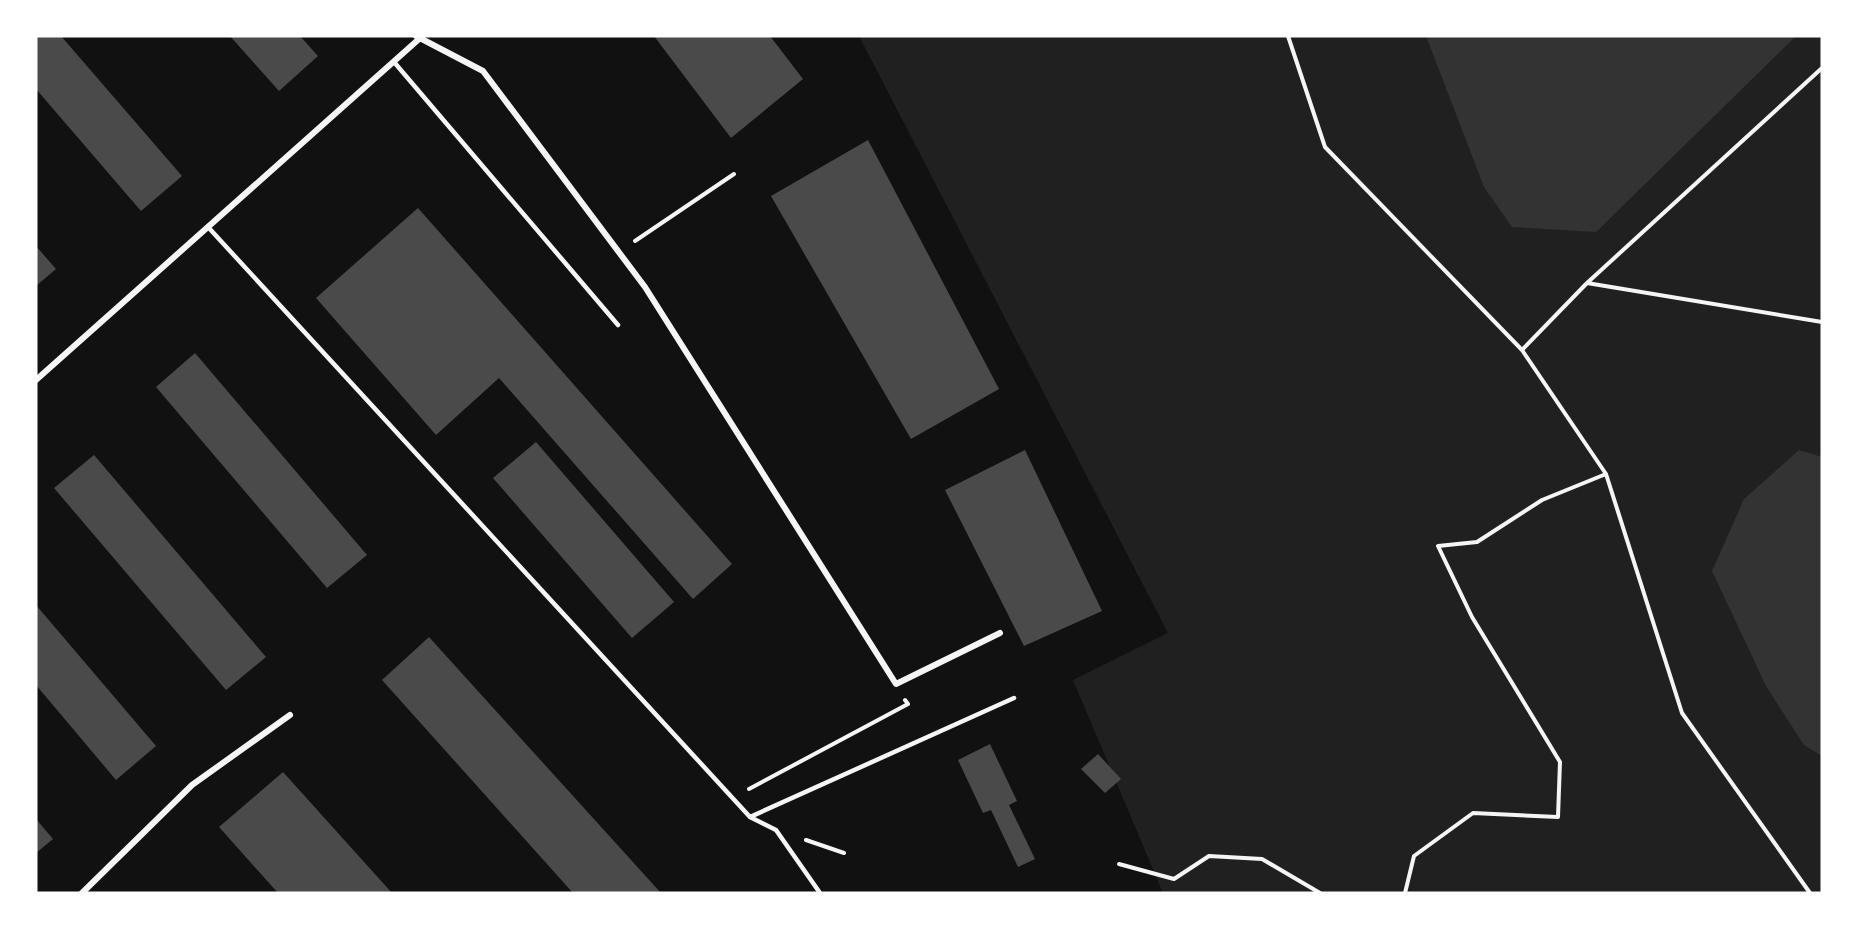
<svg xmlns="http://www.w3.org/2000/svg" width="1858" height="929" font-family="'Alegreya Sans',sans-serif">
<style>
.green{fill:#202020}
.water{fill:#333}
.building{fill:#4a4a4a}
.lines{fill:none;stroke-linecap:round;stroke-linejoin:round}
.path{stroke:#f5f5f5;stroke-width:4}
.service{stroke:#f5f5f5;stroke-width:4.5}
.minor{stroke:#f5f5f5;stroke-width:6}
</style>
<rect width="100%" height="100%" fill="#111"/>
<!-- green -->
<path class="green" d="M859 36H1822V893H1163L1073 680 1168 633Z"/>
<!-- water -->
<path class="water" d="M1426 36H1796L1596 232 1512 227 1484 187Z
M1799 450 1822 457V756L1804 745 1766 686 1712 571 1744 499Z"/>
<!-- building -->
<path class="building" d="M36 36H61L182 176 141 211 36 89Z
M230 36H300L318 56 279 91Z
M654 36H770L803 79 731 138Z
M868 140 999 389 911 439 771 196Z
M418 208 732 564 693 599 499 378 436 435 316 298Z
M36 246 56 269 36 286Z
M195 353 367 555 327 588 156 387Z
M536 442 674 602 632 638 493 478Z
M1025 450 1102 611 1024 646 945 490Z
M94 455 266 657 226 690 54 488Z
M36 605 156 746 116 780 36 685Z
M429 637 661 893H573L382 680Z
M990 744 1017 801 1009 805 1035 859 1018 867 991 810 983 813 958 760Z
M1098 754 1121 779 1105 793 1081 769Z
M283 772 392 893H278L219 827Z
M36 819 53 839 36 853Z"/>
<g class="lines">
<!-- path -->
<path class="path" d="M1288 36 1325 147 1522 350 1606 474 1682 713 1810 893
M635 241 734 174
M1587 283 1822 322
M1522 350 1587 283 1822 68
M749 789 908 704 905 700
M806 840 844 853
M1119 864 1174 879 1209 856 1262 859 1320 893
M1405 893 1414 856 1473 813 1558 817 1560 762 1472 617 1438 546 1477 542 1542 500 1606 474"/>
<!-- service -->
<path class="service" d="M394 62 618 325
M208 227 750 817 776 830 820 893
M750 817 1014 698"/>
<!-- minor -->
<path class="minor" d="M416 36 483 71 645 287 896 684 1000 633
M36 380 419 39
M82 893 192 785 290 715"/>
</g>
<!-- border -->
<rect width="1858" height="929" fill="none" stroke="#ffffff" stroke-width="75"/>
</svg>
